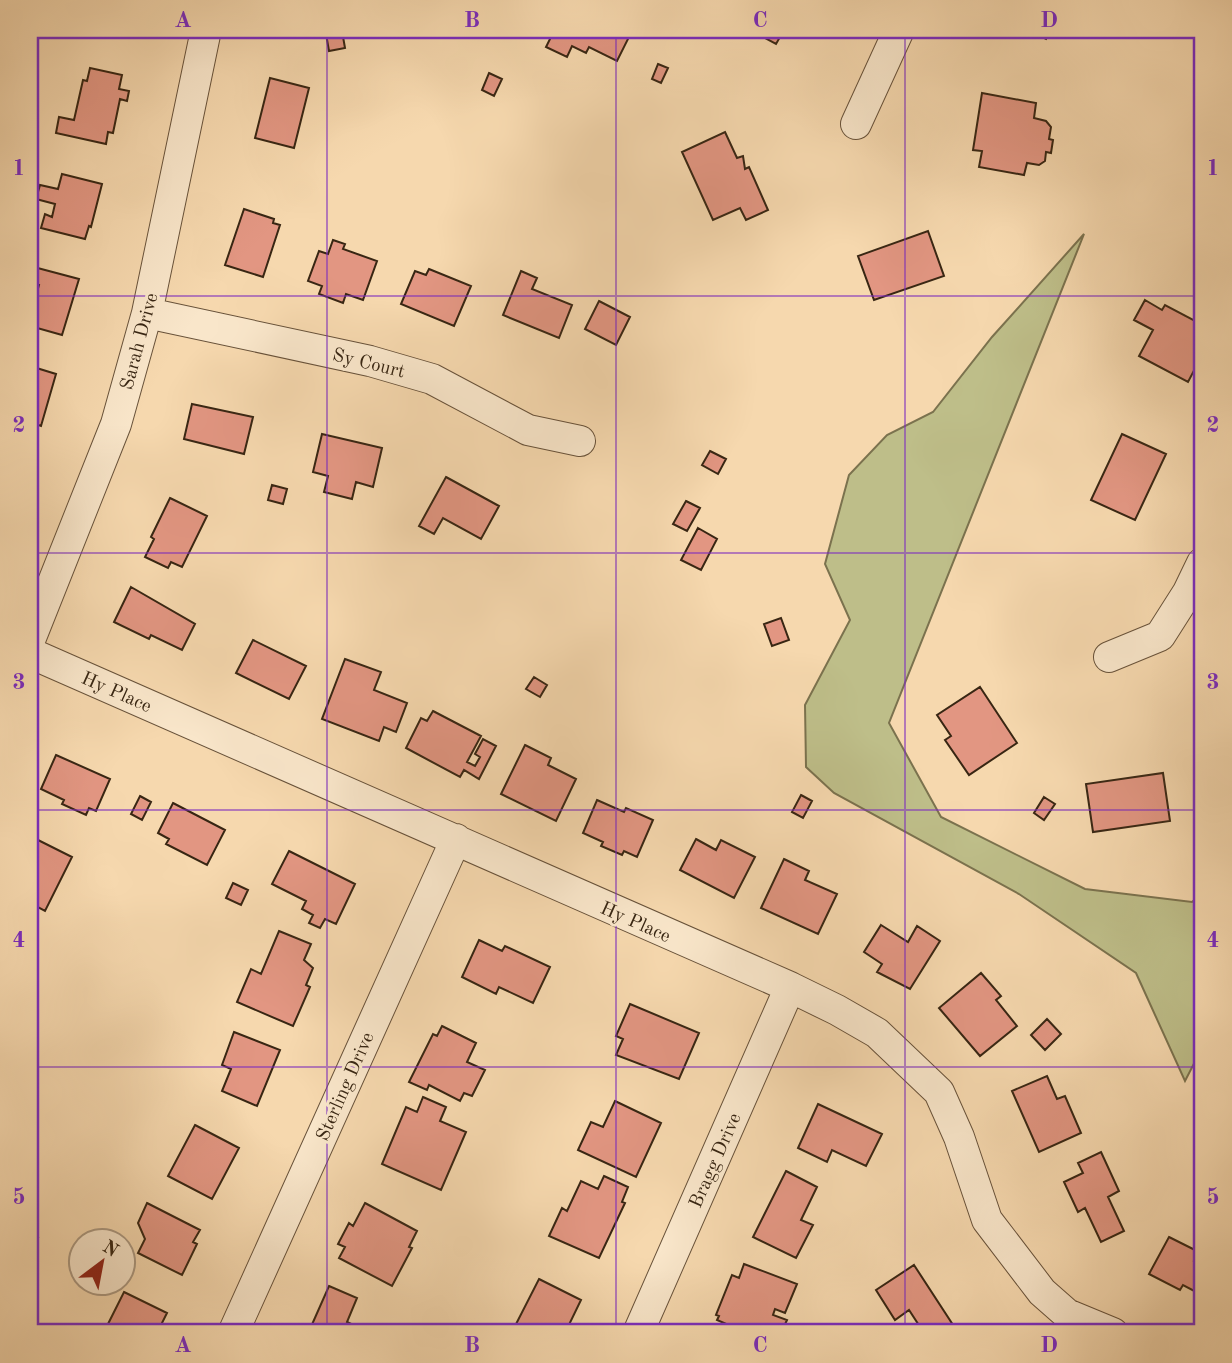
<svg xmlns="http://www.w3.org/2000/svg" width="1232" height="1363" font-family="'Old Standard TT',serif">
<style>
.green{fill:#bebe89;stroke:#7b724e;stroke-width:2}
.building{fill:#e29682;stroke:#382613;stroke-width:2}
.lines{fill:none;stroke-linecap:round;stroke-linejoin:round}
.street-casing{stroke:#68523a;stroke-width:32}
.street{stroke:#f9e6ca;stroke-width:30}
.grid{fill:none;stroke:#7b2cbf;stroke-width:2;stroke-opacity:0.55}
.labels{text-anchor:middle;stroke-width:6;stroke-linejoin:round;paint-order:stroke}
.street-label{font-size:19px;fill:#382613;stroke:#f9e6ca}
.neatline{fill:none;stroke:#7b2cbf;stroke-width:2.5}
.grid-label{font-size:23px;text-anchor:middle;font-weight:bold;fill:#7b2cbf}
</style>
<rect width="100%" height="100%" fill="#f6d8ae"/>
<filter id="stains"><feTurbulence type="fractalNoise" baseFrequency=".00286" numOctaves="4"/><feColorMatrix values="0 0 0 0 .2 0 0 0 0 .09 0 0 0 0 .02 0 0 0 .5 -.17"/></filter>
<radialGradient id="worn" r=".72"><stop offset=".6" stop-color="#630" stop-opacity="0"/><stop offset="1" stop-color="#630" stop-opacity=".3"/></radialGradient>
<!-- green -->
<path class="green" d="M1084 234 889 723 941 817 1085 889 1192 902 1202 893V1048L1185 1081 1136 973 1019 894 834 793 806 767 805 705 850 620 825 564 849 475 887 435 933 412 992 337Z"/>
<!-- building -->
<path class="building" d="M549 30H626L631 33 617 61 589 47 586 53 572 46 567 57 546 47 552 35 548 33Z
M750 30H790L788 32 784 30 776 44Z
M1028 30H1050L1046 39Z
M342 31 345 48 329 51 326 34Z
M658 64 668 68 661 83 652 79Z
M90 68 122 75 119 89 129 91 127 101 120 99 113 133 108 132 106 144 56 133 59 117 74 120 83 80 87 81Z
M489 73 502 79 494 96 482 90Z
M270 78 309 88 294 148 255 138Z
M982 93 1036 103 1034 118 1046 121 1051 127 1049 139 1053 140 1051 153 1046 152 1045 161 1039 165 1027 163 1024 175 979 167 982 151 973 150Z
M725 132 737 158 743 156 745 169 749 167 768 210 746 220 740 208 713 220 682 152Z
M62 174 102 184 91 227 89 226 85 239 41 228 45 214 52 217 55 204 36 199 40 185 58 189Z
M244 209 274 219 273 223 280 225 263 277 225 265Z
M928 231 944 276 874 300 858 256Z
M333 240 345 244 343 249 377 261 363 300 346 294 343 303 319 294 322 286 308 281 319 251 328 254Z
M30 266 79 279 62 335 30 326V310L32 311 39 285 30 282Z
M429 269 471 286 454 326 401 304 415 271 426 275Z
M521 271 537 278 532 289 572 305 559 338 503 315Z
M1145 300 1162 310 1165 305 1195 321 1199 314 1202 316V363L1199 361 1188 382 1139 356 1153 330 1134 320Z
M599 301 630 317 616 345 585 329Z
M30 366 56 374 41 426 30 422Z
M192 404 253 417 244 454 184 439Z
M322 434 382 448 373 487 356 482 352 499 324 492 328 476 313 472Z
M1122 434 1166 454 1135 520 1091 500Z
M710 451 726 459 718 474 702 465Z
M446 477 499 506 481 539 443 518 434 534 419 526Z
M272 485 287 489 283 504 268 500Z
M170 498 207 516 182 567 171 562 168 568 145 557 154 539 151 537Z
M686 501 700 508 687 531 673 524Z
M698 528 717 539 701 570 681 560Z
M131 587 195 624 182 650 151 635 149 639 114 622Z
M781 618 789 640 772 646 764 624Z
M253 640 306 666 289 699 236 673Z
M345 659 381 672 374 690 407 703 396 732 384 727 379 741 322 719Z
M534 677 547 685 540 697 526 689Z
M980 687 1017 743 969 775 945 740 951 736 937 715Z
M433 711 481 736 467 762 475 766 480 757 475 754 483 739 496 746 479 779 464 770 460 777 406 748 421 718 427 721Z
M525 745 551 758 548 765 576 779 556 821 501 794Z
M56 755 110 779 96 811 89 808 86 815 62 804 64 800 41 789Z
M1163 773 1170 821 1093 832 1086 784Z
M801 795 812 801 803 818 792 812Z
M140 796 151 802 142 820 131 814Z
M1044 797 1055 804 1044 820 1034 813Z
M597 800 624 812 626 808 653 820 637 857 624 851 622 855 601 846 603 842 583 833Z
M173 803 225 830 207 865 166 844 169 839 158 833Z
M30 836 72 857 45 911 30 903 35 888 30 886Z
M696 839 716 850 721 840 755 857 734 898 680 870Z
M289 851 355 884 336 924 325 919 320 928 309 923 313 915 302 909 306 901 272 884Z
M784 859 809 871 805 880 837 894 818 934 761 908Z
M233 883 248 890 241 905 226 898Z
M881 925 908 942 917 926 940 941 910 989 877 972 882 964 864 952Z
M279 931 311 944 304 960 313 968 306 985 310 987 293 1026 237 1002 251 969 261 974Z
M479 940 502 951 505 946 550 967 533 1003 499 987 496 994 462 977Z
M981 973 1001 996 996 1000 1017 1026 980 1056 939 1008Z
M630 1004 699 1033 679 1079 616 1055 623 1039 616 1036Z
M1047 1019 1061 1034 1045 1050 1031 1035Z
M442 1026 476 1043 467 1062 485 1070 472 1096 464 1093 460 1101 429 1085 427 1090 409 1082 433 1034 437 1036Z
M234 1032 280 1050 257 1106 222 1091 231 1069 222 1065Z
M1047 1076 1057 1099 1065 1096 1081 1133 1039 1152 1012 1091Z
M423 1097 446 1107 440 1121 466 1132 441 1190 382 1164 406 1107 417 1112Z
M615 1101 661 1123 636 1177 578 1150 591 1122 603 1127Z
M818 1104 882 1134 866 1166 832 1150 827 1162 798 1148Z
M195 1125 239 1148 212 1199 168 1176Z
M1101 1152 1119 1191 1108 1197 1124 1231 1101 1242 1085 1208 1078 1212 1064 1182 1083 1173 1078 1163Z
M786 1171 817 1187 801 1220 813 1225 796 1258 753 1237Z
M604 1176 628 1187 622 1202 625 1203 599 1258 549 1236 562 1208 567 1211 581 1181 598 1189Z
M147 1203 200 1230 193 1242 197 1244 182 1275 138 1253 145 1239 138 1223Z
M365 1203 417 1231 409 1247 412 1248 392 1286 339 1258 345 1247 338 1244 349 1223 353 1226Z
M30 1235 38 1238 31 1254 30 1253Z
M1169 1237 1199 1252 1194 1261 1202 1266V1295L1183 1285 1180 1290 1149 1274Z
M744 1264 797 1284 785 1313 775 1309 773 1315 787 1320 781 1333H747L717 1320 719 1316 716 1315 732 1275 739 1278Z
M914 1265 955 1328 947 1333H924L909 1310 895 1320 876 1290Z
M539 1279 581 1300 565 1333H521L513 1330Z
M329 1286 357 1298 347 1322 360 1328 358 1333H320L310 1329Z
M124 1292 167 1313 157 1333H118L107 1326Z"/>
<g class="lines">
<!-- street casing -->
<g class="street-casing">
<path id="street" d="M856 124 899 30
M147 313 370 361 432 379 528 430 580 441
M30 640 116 424 147 313 206 30
M30 653 790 987 837 1010 877 1033 939 1092 959 1137 987 1220 1042 1292 1067 1314 1113 1333
M1109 657 1160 636 1188 592 1202 563
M233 1333 456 839
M638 1333 790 987"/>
</g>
<!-- street -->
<use href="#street" class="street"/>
</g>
<!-- grid -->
<path class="grid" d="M327 30V1333M616 30V1333M905 30V1333M30 296H1202M30 553H1202M30 810H1202M30 1067H1202"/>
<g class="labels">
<!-- street labels -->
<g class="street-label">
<text transform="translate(138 341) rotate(-75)" y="7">Sarah Drive</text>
<text transform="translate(369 362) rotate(14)" y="7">Sy Court</text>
<text transform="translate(117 691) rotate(24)" y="7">Hy Place</text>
<text transform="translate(636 921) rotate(24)" y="7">Hy Place</text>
<text transform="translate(344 1086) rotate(-66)" y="7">Sterling Drive</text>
<text transform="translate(714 1160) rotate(-66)" y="7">Bragg Drive</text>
</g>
</g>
<!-- margin -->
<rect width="1232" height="1363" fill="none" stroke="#f6d8ae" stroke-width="77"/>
<!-- north arrow -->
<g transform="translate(102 1262) rotate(32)"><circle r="33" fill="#f9e6ca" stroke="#ac9981" stroke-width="2"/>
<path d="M0-5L12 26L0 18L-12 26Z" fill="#8f2418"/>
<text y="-10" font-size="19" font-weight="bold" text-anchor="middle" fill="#382613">N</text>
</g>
<rect x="38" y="38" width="1156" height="1286" class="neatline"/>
<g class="grid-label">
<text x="183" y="27">A</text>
<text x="472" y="27">B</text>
<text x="760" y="27">C</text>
<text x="1049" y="27">D</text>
<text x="19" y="175">1</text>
<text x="1213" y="175">1</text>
<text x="19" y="432">2</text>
<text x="1213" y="432">2</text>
<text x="19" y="689">3</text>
<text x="1213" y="689">3</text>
<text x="19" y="947">4</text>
<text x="1213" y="947">4</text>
<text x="19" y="1204">5</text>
<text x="1213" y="1204">5</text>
<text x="183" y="1352">A</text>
<text x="472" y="1352">B</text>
<text x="760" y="1352">C</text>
<text x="1049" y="1352">D</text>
</g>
<rect width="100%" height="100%" filter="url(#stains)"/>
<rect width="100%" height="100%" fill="url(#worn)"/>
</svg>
